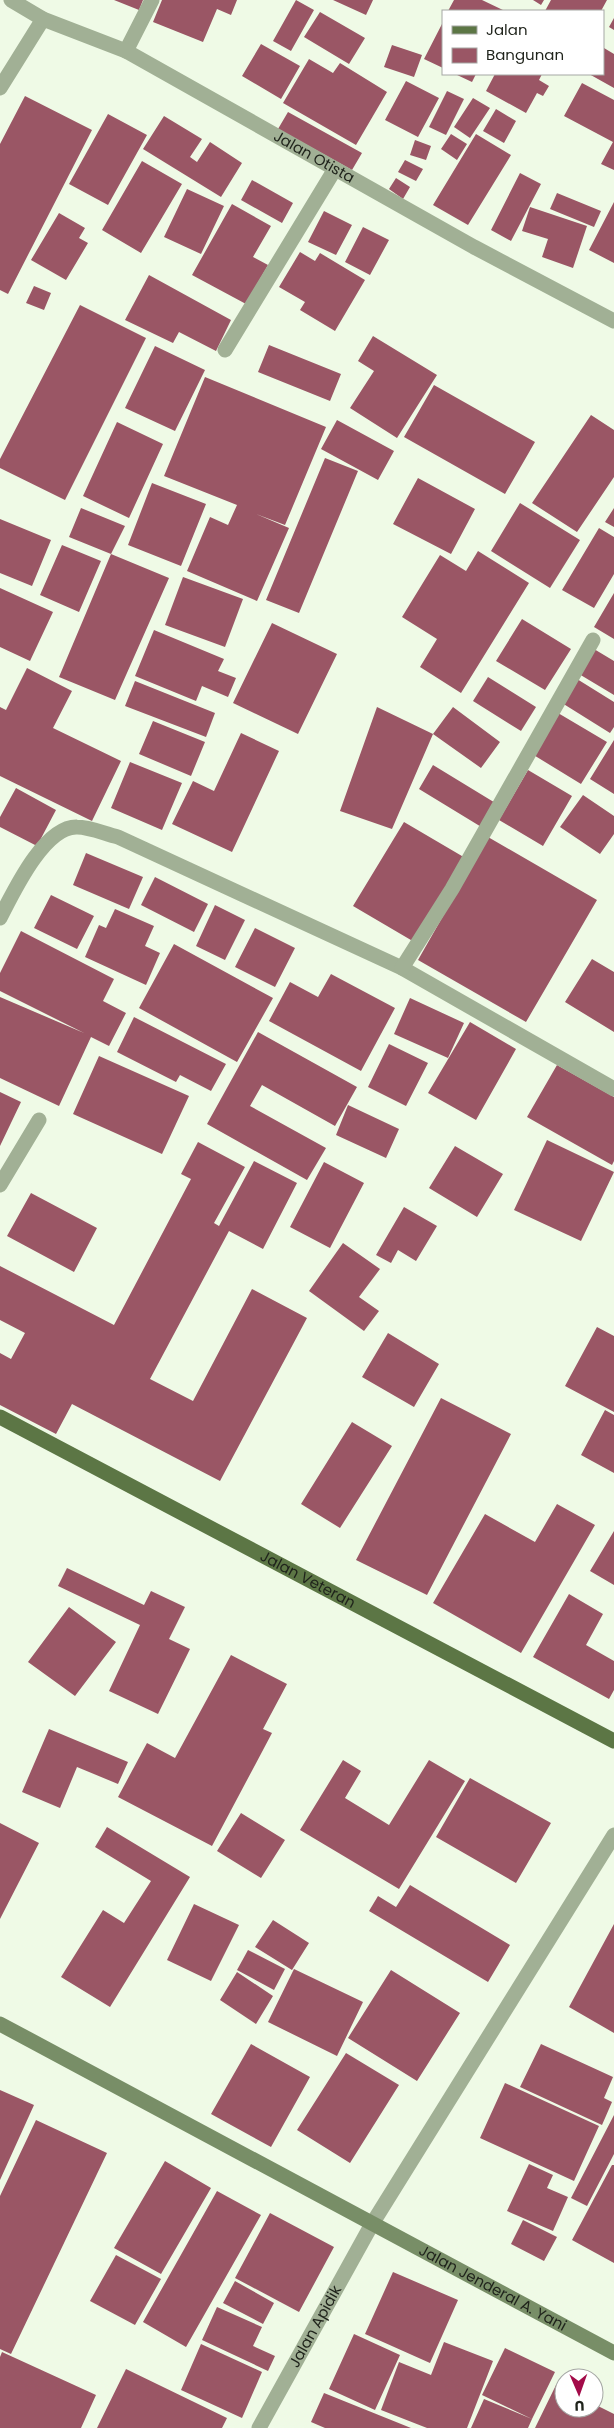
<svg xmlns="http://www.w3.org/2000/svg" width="614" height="2428" font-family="Poppins,sans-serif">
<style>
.building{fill:#9a5665}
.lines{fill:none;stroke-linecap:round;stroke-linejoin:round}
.minor{stroke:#a1b095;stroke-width:15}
.tertiary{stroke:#a1b095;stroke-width:15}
.secondary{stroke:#788e67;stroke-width:15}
.primary{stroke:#5c7645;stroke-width:15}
.labels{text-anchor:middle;stroke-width:5;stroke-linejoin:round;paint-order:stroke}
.street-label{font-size:15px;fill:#1f231b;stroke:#fff}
</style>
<rect width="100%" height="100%" fill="#effae6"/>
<!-- building -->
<path class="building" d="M114 0H143L139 10Z
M162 0H237L231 15 217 9 203 42 153 22Z
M296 0 314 10 291 51 273 41Z
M333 0H373L366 15Z
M454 0H482L505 11H448Z
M533 0H544L541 5Z
M551 0H607L601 11H545Z
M320 12 365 38 349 64 304 37Z
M614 18V30L609 27Z
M443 22V68L424 59Z
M261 44 300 66 281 99 242 76Z
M392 45 422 55 414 77 384 67Z
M604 48 614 54V88L589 74H603Z
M309 59 333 73 340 63 387 92 356 145 283 103Z
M455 74H476L472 82Z
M495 74H542L539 80 549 86 543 96 537 93 526 113 486 91Z
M406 81 439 98 418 137 385 120Z
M582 83 614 100V170L601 164 613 142 564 116Z
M447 91 464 99 446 135 429 127Z
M25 96 92 130 8 294 0 290V144Z
M473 98 490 108 470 138 454 127Z
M496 109 516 121 504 143 483 131Z
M288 112 362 153 352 170 278 129Z
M108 114 147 135 108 205 69 184Z
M164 116 202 139 190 157 197 162 210 142 242 163 221 197 143 149Z
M451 134 467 144 457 160 441 149Z
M476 134 511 155 468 225 433 205Z
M415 140 431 146 426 160 410 155Z
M405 160 423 169 416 181 398 172Z
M142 161 182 184 141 253 102 230Z
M520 173 541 184 511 241 491 230Z
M396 178 410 187 403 199 389 189Z
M252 180 293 203 282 223 241 200Z
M187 189 224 206 201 254 164 237Z
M557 193 601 211 594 227 550 209Z
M614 202V263L589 250Z
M232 204 271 226 253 257 268 265 246 304 192 275Z
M530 207 587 226 573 268 542 257 548 239 522 231Z
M324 211 352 225 336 255 308 242Z
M59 213 85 228 79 238 88 243 66 280 31 260Z
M363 227 389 240 370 275 345 262Z
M300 252 315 261 320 253 365 280 335 331 300 310 305 302 279 287Z
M149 275 231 320 216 351 179 332 173 343 125 320Z
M34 286 51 293 44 310 26 303Z
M80 305 146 338 65 500 0 468V459Z
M373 336 437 375 397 438 350 408 374 371 358 361Z
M269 345 341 374 330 401 258 372Z
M155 346 205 370 175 431 125 408Z
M205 377 326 427 285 525 256 514 289 528 257 601 187 571 210 517 228 525 237 505 164 476Z
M434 385 535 442 505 494 404 437Z
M591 415 614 430V477L577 532 532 503Z
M337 420 394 451 378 480 321 449Z
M117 422 163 444 129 518 83 496Z
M325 458 358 471 299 613 266 600Z
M418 478 475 509 451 554 393 524Z
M152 483 206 504 181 566 128 545Z
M520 503 580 540 550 588 491 551Z
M81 508 125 526 111 554 69 537Z
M614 508V527L605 522Z
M0 519 51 540 32 586 0 573Z
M599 528 614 537V574L594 608 562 590Z
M62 545 101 561 79 612 40 595Z
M478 551 529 583 461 693 420 667 437 639 402 617 440 555 466 571Z
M111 554 169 578 115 700 59 677Z
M183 577 243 599 225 647 165 625Z
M0 588 53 612 30 661 0 647Z
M614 593V639L594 627Z
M522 619 571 649 545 690 496 661Z
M272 623 337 654 298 734 233 703Z
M154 630 224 659 218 671 236 678 228 697 202 686 196 701 135 676Z
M594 649 614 661V695L579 674Z
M27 668 72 691 53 728 121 761 92 821 0 776V707L6 710Z
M488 677 536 707 521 731 473 701Z
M577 679 614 702V727L610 733 562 703Z
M135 681 215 713 206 737 125 706Z
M377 707 433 734 392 829 340 811Z
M453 707 500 742 481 768 433 734Z
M558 713 607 742 581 784 532 754Z
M153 721 205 742 191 776 139 754Z
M241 733 279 751 232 852 172 824 193 781 214 791Z
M614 740V794L590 779Z
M130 762 182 783 162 830 111 808Z
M433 765 497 804 483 828 419 789Z
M528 770 572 796 543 846 499 820Z
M16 788 56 810 37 846 0 827V817Z
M583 795 614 816V834L600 854 560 827Z
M404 822 467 859 416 943 353 906Z
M488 837 597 900 526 1022 418 960Z
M86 853 143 877 129 909 73 885Z
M155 877 208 904 194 932 141 905Z
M51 895 94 916 77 949 34 928Z
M215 905 245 920 225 960 196 946Z
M115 909 154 926 145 946 160 953 146 985 85 957 99 925 106 928Z
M255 928 295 948 275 987 235 967Z
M21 931 114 979 103 1001 126 1013 109 1046 91 1037 59 1106 0 1078V997L84 1033 0 991V973Z
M174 944 273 998 237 1062 139 1008Z
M592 959 614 972V1032L565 1002Z
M331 974 395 1008 361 1071 269 1021 290 982 318 997Z
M410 998 464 1023 448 1058 394 1034Z
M134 1017 226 1064 211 1091 180 1075 176 1082 117 1052Z
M470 1022 516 1049 476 1120 428 1093Z
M258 1032 357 1087 335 1126 262 1085 250 1106 326 1148 307 1180 207 1124Z
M389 1044 428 1063 406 1106 368 1087Z
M99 1056 189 1096 162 1154 73 1114Z
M557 1065 614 1097V1161L612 1165 527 1117Z
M0 1092 21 1102 0 1146Z
M348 1105 399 1129 386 1158 336 1135Z
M547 1140 614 1172 581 1241 514 1210Z
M198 1142 245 1167 214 1223 219 1226 254 1161 297 1183 263 1249 229 1231 150 1379 193 1401 252 1289 307 1318 220 1481 72 1404 56 1434 0 1405V1353L11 1359 25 1333 0 1320V1266L114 1325 191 1179 181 1174Z
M455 1146 503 1174 477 1217 429 1188Z
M324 1162 364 1183 330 1248 290 1227Z
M31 1193 97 1228 74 1272 7 1236Z
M404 1207 437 1226 416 1261 398 1250 391 1263 376 1255Z
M343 1243 380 1269 359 1297 379 1311 364 1331 309 1291Z
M597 1327 614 1336V1412L565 1386Z
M388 1333 439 1364 414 1407 362 1377Z
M441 1398 511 1434 427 1595 356 1560Z
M605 1410 614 1415V1473L581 1455Z
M352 1422 392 1446 340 1528 301 1504Z
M557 1504 595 1525 521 1653 433 1603 485 1514 535 1542Z
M614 1531V1585L590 1571Z
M67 1568 144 1605 151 1591 185 1607 169 1639 190 1649 158 1714 109 1691 140 1625 58 1586Z
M569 1594 603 1614 586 1645 614 1661V1690L609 1699 533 1657Z
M69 1607 116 1642 75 1696 28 1662Z
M231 1655 287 1684 263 1729 272 1733 212 1846 118 1797 147 1743 175 1758Z
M49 1729 128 1762 118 1784 77 1767 60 1808 22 1792Z
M343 1760 361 1771 345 1798 389 1825 429 1760 465 1781 399 1889 300 1830Z
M470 1778 551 1823 516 1883 436 1837Z
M241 1813 285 1840 261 1878 217 1851Z
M0 1823 39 1843 0 1919Z
M107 1827 190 1877 110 2007 61 1977 103 1910 124 1923 151 1881 95 1847Z
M410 1885 510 1945 488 1982 369 1911 378 1896 396 1907Z
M194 1904 239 1925 211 1981 167 1960Z
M273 1920 309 1943 292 1970 255 1947Z
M614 1924V2033L569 2007Z
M248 1950 285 1969 274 1990 237 1970Z
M294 1969 363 2002 337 2056 268 2022Z
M391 1970 460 2013 417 2081 348 2038Z
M237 1972 273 1996 256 2024 220 2000Z
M251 2044 310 2077 271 2147 211 2114Z
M541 2044 613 2077 604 2098 612 2102 602 2125 520 2087Z
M346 2053 399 2085 350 2163 297 2130Z
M505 2083 599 2126 574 2181 480 2138Z
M0 2090 34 2105 0 2180Z
M614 2115V2154L587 2206 571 2198Z
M36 2120 107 2153 11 2354 0 2349V2196Z
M165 2161 211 2188 161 2274 114 2248Z
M529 2164 553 2175 547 2188 568 2197 553 2231 507 2211Z
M612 2165H614V2263L572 2240Z
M217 2191 261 2215 186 2347 143 2322Z
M270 2213 334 2247 299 2312 235 2278Z
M523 2220 557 2237 544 2261 511 2244Z
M116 2255 161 2279 135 2325 90 2301Z
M393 2272 458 2300 430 2363 365 2334Z
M235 2281 274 2303 263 2324 223 2303Z
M217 2307 262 2327 253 2346 275 2356 268 2371 202 2340Z
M354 2334 400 2355 375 2410 329 2389Z
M444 2342 493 2361 467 2428H427L381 2410 399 2362 431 2375Z
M201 2344 262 2372 242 2418 181 2390Z
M505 2348 555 2372 532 2419 482 2395Z
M2 2352 96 2395 81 2428H0V2357Z
M126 2369 227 2418 222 2428H97Z
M556 2385 564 2389V2408H594V2404L614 2414V2428H535Z
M324 2393 411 2428H325L311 2422Z
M484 2399 532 2419 528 2428H471Z"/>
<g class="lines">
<!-- minor -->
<g class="minor">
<path d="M126 51 152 0"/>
<path d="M0 88 43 19"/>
<path d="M225 350 335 169"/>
<path d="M0 918C13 893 44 826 77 827 90 827 105 834 118 837L402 968 614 1089"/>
<path d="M402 968 452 889 593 640"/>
<path d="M0 1185 39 1120"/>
<path id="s1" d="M259 2428 372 2224 614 1835"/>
</g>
<!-- tertiary -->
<path class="tertiary" id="s2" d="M11 0 43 19 126 51 474 247 614 321"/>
<!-- secondary -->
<path class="secondary" id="s3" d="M0 2024 614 2353"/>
<!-- primary -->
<path class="primary" id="s4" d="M0 1417 614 1741"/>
</g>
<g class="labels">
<!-- street labels -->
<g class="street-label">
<text dy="5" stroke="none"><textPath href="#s2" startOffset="342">Jalan Otista</textPath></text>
<text dy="5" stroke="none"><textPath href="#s4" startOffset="348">Jalan Veteran</textPath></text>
<text dy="5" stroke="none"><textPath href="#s3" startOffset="559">Jalan Jenderal A. Yani</textPath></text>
<text dy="5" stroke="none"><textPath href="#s1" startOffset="116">Jalan Apidik</textPath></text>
</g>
</g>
<!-- legend -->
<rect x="442" y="10" width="162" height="65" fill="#ffffff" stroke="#a5a7a4"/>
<rect x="452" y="26" width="25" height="8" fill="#5c7645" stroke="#a5a7a4"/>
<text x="486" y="35" font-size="15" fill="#1f231b">Jalan</text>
<rect x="452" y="48" width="25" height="15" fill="#9a5665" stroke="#a5a7a4"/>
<text x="486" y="60" font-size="15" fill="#1f231b">Bangunan</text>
<!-- north arrow -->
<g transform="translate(579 2393) rotate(178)"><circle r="24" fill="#ffffff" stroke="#a5a7a4"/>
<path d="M0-4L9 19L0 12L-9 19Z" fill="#a30b49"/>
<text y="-8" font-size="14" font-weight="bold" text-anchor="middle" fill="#1f231b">U</text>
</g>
</svg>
